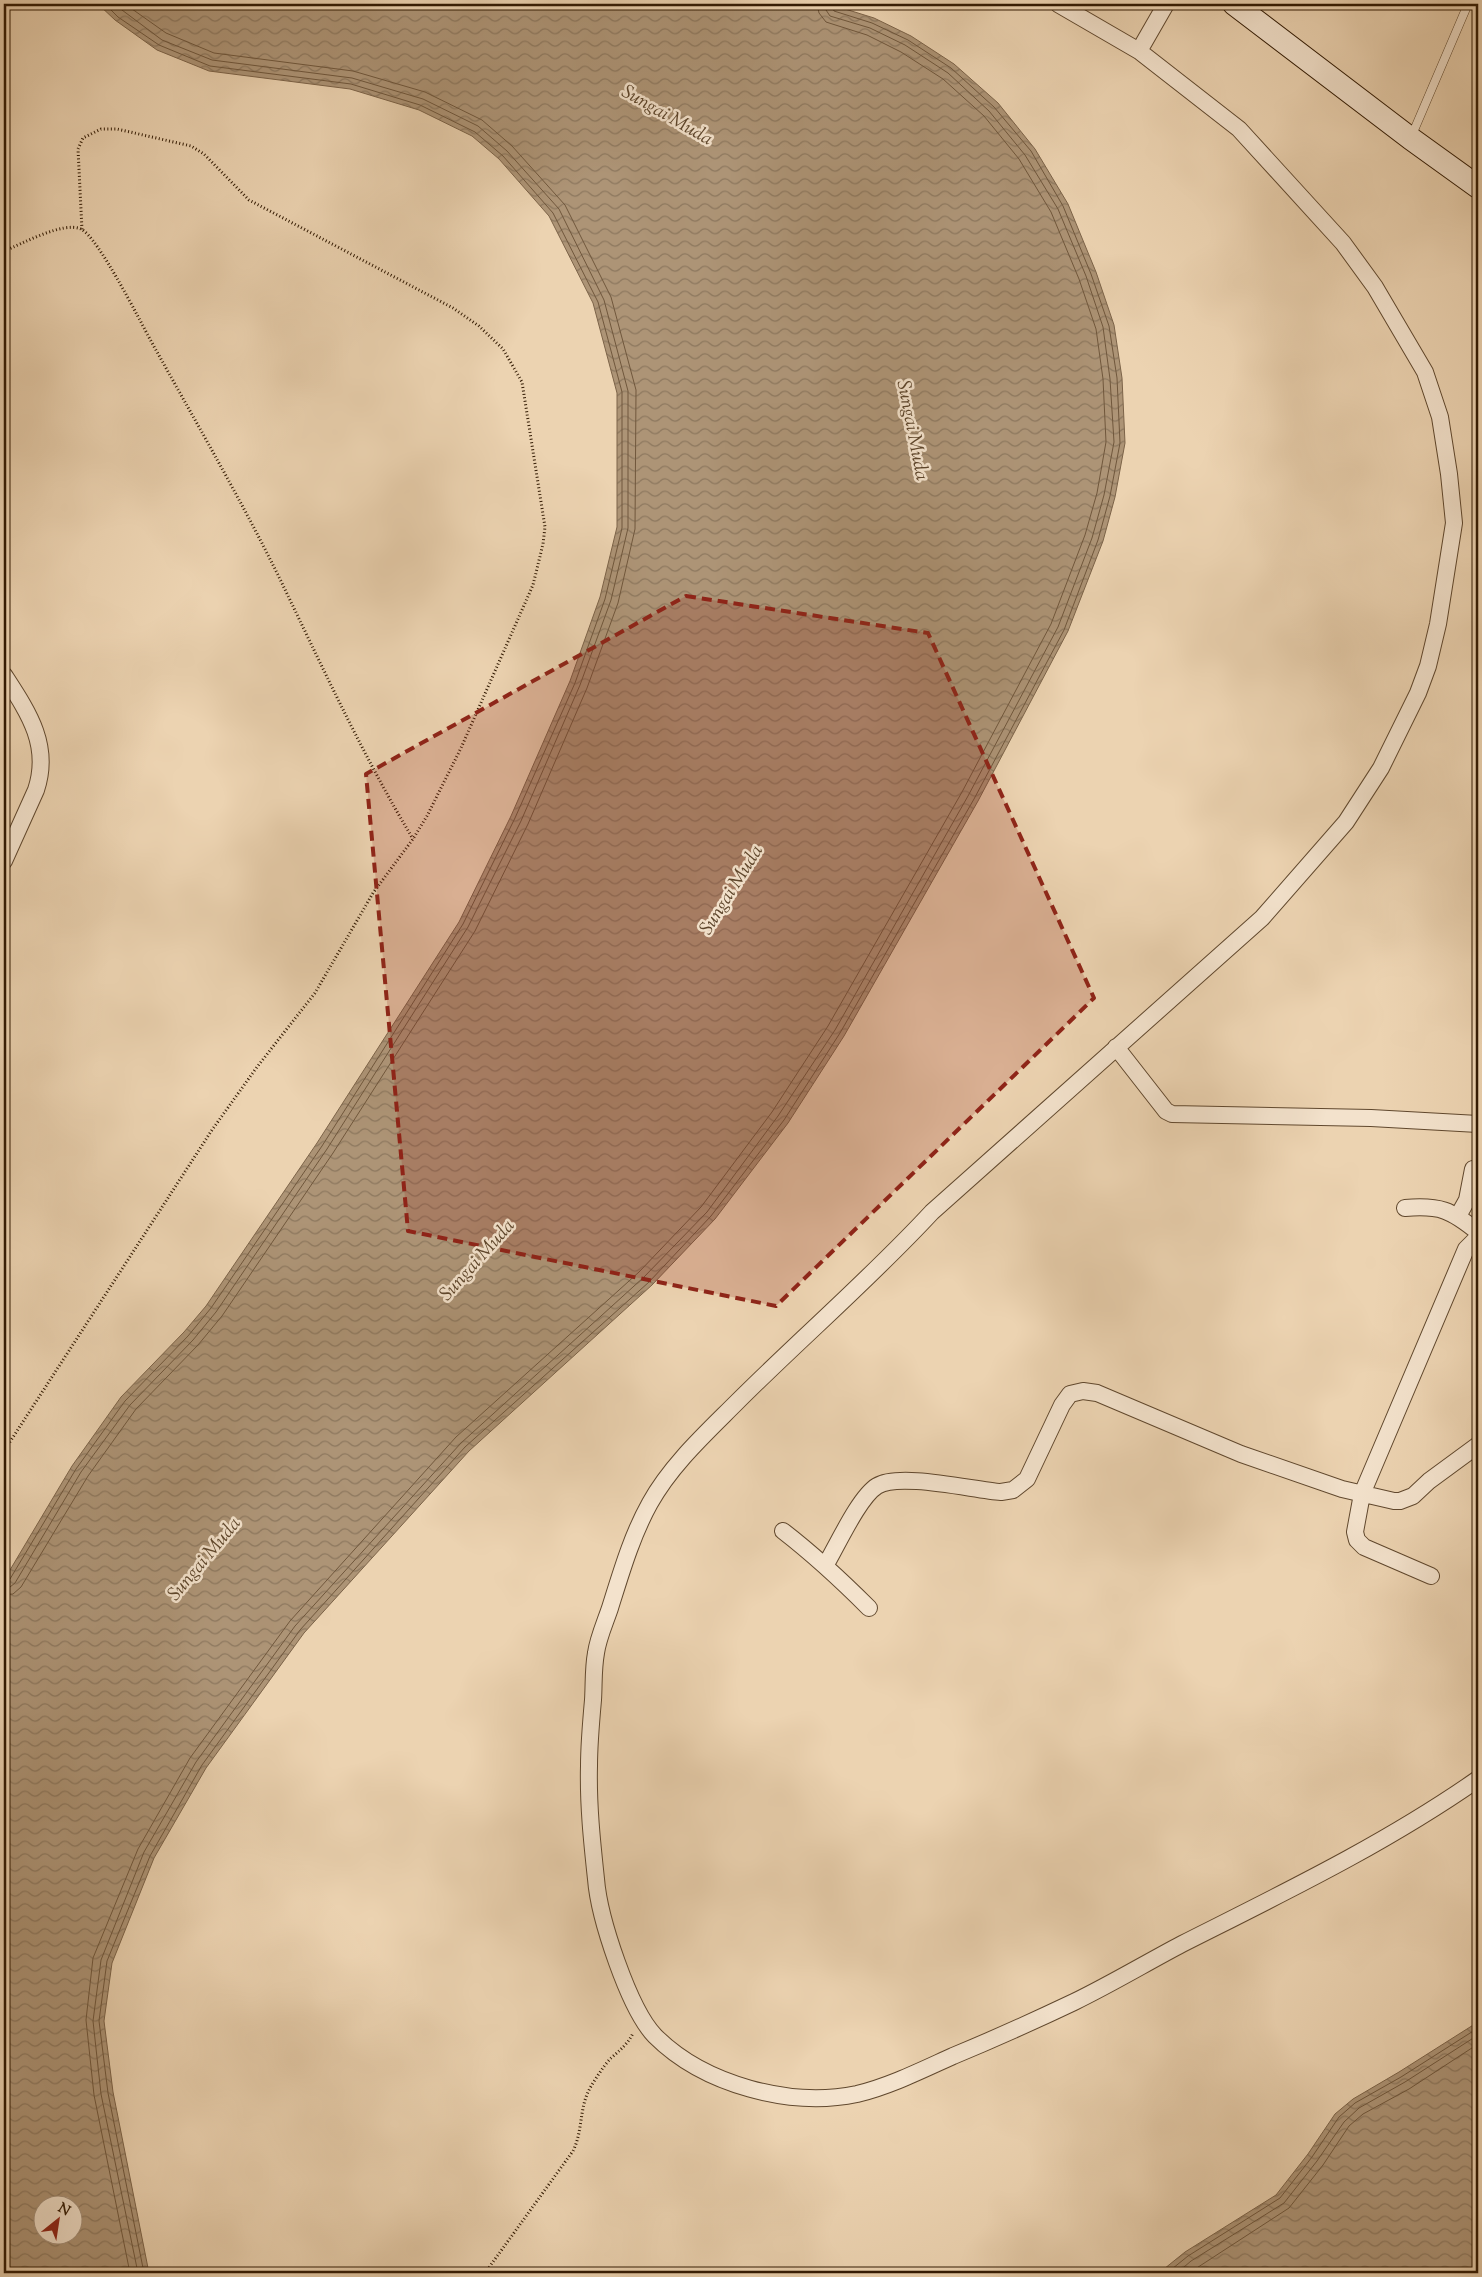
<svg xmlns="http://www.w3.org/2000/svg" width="1482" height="2277" font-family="'Sorts Mill Goudy',serif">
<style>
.water{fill:url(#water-waves);stroke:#7c6348;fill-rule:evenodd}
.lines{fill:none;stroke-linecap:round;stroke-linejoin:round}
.shore{stroke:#70573c;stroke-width:1}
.service-casing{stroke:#60482e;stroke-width:9}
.minor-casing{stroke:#60482e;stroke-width:18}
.secondary-casing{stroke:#321a03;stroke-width:24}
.path{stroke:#321a03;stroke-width:3;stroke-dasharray:1 2.5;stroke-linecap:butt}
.service{stroke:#f3e2cc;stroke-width:8}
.minor{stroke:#f3e2cc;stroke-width:16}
.secondary{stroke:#f3e2cc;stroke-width:22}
.marked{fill:#8f2418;fill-opacity:0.2;stroke:#8f2418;stroke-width:4;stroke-dasharray:10 6;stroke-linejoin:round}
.labels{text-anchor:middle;stroke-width:5;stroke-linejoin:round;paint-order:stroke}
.water-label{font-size:19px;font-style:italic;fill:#5d452b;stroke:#f3e2cc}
</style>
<defs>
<pattern id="water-waves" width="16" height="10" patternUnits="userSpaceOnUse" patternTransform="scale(1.25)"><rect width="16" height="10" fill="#ad9476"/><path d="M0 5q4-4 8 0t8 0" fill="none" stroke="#8d785f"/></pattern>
</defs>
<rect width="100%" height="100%" fill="#ecd3b1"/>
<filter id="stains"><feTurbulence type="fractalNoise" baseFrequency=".004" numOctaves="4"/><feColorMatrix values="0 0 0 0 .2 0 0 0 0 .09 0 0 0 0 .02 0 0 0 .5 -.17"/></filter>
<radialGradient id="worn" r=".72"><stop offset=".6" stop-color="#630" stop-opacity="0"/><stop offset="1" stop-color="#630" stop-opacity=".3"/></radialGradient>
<!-- water -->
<path class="water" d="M98 4H829L874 18 911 36 954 64 998 103 1035 149 1068 204 1096 272 1114 325 1122 378 1125 443 1115 497 1103 541 1068 631 978 801 844 1036 788 1123 715 1219 652 1285 469 1451 304 1633 206 1768 154 1858 112 1963 104 2021 113 2092 149 2273H4V1580L72 1466 121 1397 184 1332 206 1306 317 1143 459 922 511 816 570 681 600 597 617 527V393L593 303 549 216 499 159 472 136 419 110 350 89 209 71 157 50 115 20ZM42 2204H72V2234H42Z
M1478 2022V2273H1159L1185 2252 1276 2195 1308 2154 1335 2114 1353 2099 1399 2072Z"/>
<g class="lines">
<!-- shore -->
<path class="shore" d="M4 1582 10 1579 76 1469 125 1401 188 1336 211 1308 322 1146 463 924 515 818 575 683 605 599 622 528V392L598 302 553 213 503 156 475 132 420 105 351 84 210 66 159 45 118 17 105 4
M4 1588 10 1587 15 1583 81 1472 130 1405 193 1340 216 1312 327 1149 468 927 521 821 580 685 611 600 628 528V391L604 300 559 209 507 151 478 126 423 99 352 78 212 60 162 40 114 4
M4 1595 13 1594 21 1587 88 1476 136 1409 198 1345 222 1316 333 1153 475 931 528 824 587 688 618 603 635 529 636 390 611 297 565 205 512 146 482 120 425 92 353 71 214 53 166 33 125 4
M130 2273 94 2095 86 2020 93 1958 138 1849 190 1758 290 1621 456 1437 639 1272 701 1207 772 1112 828 1026 962 792 1051 624 1085 535 1097 493 1106 442 1103 379 1096 329 1079 279 1051 212 1019 159 984 116 943 79 901 52 867 35 826 22 819 13 817 4
M138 2273 101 2094 93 2021 101 1960 144 1852 196 1762 295 1626 461 1443 644 1277 707 1212 778 1116 835 1030 968 796 1058 627 1092 538 1104 495 1114 442 1110 379 1103 327 1086 276 1058 209 1025 155 989 111 948 73 905 45 870 28 830 16 826 10 824 4
M144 2273 108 2093 99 2021 107 1961 150 1856 202 1765 300 1630 465 1447 649 1282 711 1216 784 1120 840 1033 974 799 1064 630 1098 540 1110 496 1120 443 1117 378 1109 326 1091 274 1063 206 1031 151 994 107 951 68 908 40 872 23 834 11 831 4
M1167 2273 1188 2256 1280 2198 1312 2157 1339 2117 1355 2103 1401 2077 1478 2028
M1177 2273 1191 2261 1284 2203 1317 2161 1344 2122 1359 2108 1405 2082 1478 2035
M1189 2273 1289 2208 1323 2165 1349 2126 1363 2114 1409 2089 1478 2044"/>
<!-- service casing -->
<g class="service-casing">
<path id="service" d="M1412 135 1468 4"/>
</g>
<!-- minor casing -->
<g class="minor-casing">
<path id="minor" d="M1058 4 1139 51 1239 129 1343 243 1375 287 1425 372 1440 417 1449 474 1454 523 1438 624 1428 666 1418 693 1381 768 1346 822 1262 918 932 1212C870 1279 801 1338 736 1403 706 1433 671 1465 650 1503 632 1535 621 1573 610 1608 605 1623 598 1638 596 1653 593 1669 594 1685 593 1700 591 1722 589 1744 589 1766 588 1804 592 1842 596 1879 599 1918 629 2009 655 2036 704 2085 791 2108 857 2094 890 2086 922 2070 953 2056 994 2039 1034 2021 1074 2002 1111 1984 1146 1963 1182 1944 1283 1893 1385 1844 1478 1779
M1139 51 1166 4
M4 675C28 712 51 745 36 790L4 861
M1116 1047 1166 1111 1172 1114 1371 1118 1478 1124
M1405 1208C1440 1205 1451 1210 1478 1232
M1458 1216 1467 1200 1473 1169
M783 1531C814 1555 842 1581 869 1608
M825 1566C837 1546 859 1497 877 1486 899 1472 973 1490 1001 1492L1013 1490 1027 1479 1062 1405 1070 1394 1083 1391 1097 1393 1241 1454 1342 1489 1394 1501H1400L1413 1496 1429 1481 1478 1445
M1431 1576 1364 1547 1357 1540 1355 1532 1362 1494 1466 1249 1478 1237"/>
</g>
<!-- secondary casing -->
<g class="secondary-casing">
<path id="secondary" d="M1234 4 1410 138 1478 187"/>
</g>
<!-- path -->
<path class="path" d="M4 251C22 244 63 221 81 229 98 237 140 321 151 341 194 419 239 496 278 575 321 664 362 754 413 839
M4 1451 212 1130 257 1067 315 993 373 893 413 839 427 816 461 748 533 585 543 544 545 527 522 382 503 349 479 326 453 308 249 200 204 154 191 146 117 129H101L83 138 78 149 82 230
M485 2273 573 2151C583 2131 579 2108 590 2088 596 2078 603 2067 610 2059 619 2051 628 2044 633 2033"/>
<!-- service -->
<use href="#service" class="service"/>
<!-- minor -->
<use href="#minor" class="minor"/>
<!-- secondary -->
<use href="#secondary" class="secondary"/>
</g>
<!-- marked area -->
<path class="marked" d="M686 596 928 633 1094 998 776 1306 408 1231 366 774Z"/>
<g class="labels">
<!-- water labels -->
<g class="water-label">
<text transform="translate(668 114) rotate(30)" y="7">Sungai Muda</text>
<text transform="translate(914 430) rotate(79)" y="7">Sungai Muda</text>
<text transform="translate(730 889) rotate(-58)" y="7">Sungai Muda</text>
<text transform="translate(476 1259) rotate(-48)" y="7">Sungai Muda</text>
<text transform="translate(203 1558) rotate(-50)" y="7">Sungai Muda</text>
</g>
</g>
<!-- margin -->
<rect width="1482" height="2277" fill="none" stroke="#ecd3b1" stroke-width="20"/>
<rect x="5" y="5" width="1472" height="2267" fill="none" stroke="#321a03" stroke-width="2.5"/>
<rect x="10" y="10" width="1462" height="2257" fill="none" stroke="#321a03"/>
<!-- north arrow -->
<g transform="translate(58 2220) rotate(30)"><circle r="24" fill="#f3e2cc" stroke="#a6927c"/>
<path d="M0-4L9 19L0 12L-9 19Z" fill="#8f2418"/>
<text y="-8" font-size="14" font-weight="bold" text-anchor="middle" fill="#321a03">N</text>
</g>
<rect width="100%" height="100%" filter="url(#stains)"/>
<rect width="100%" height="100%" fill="url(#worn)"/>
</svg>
